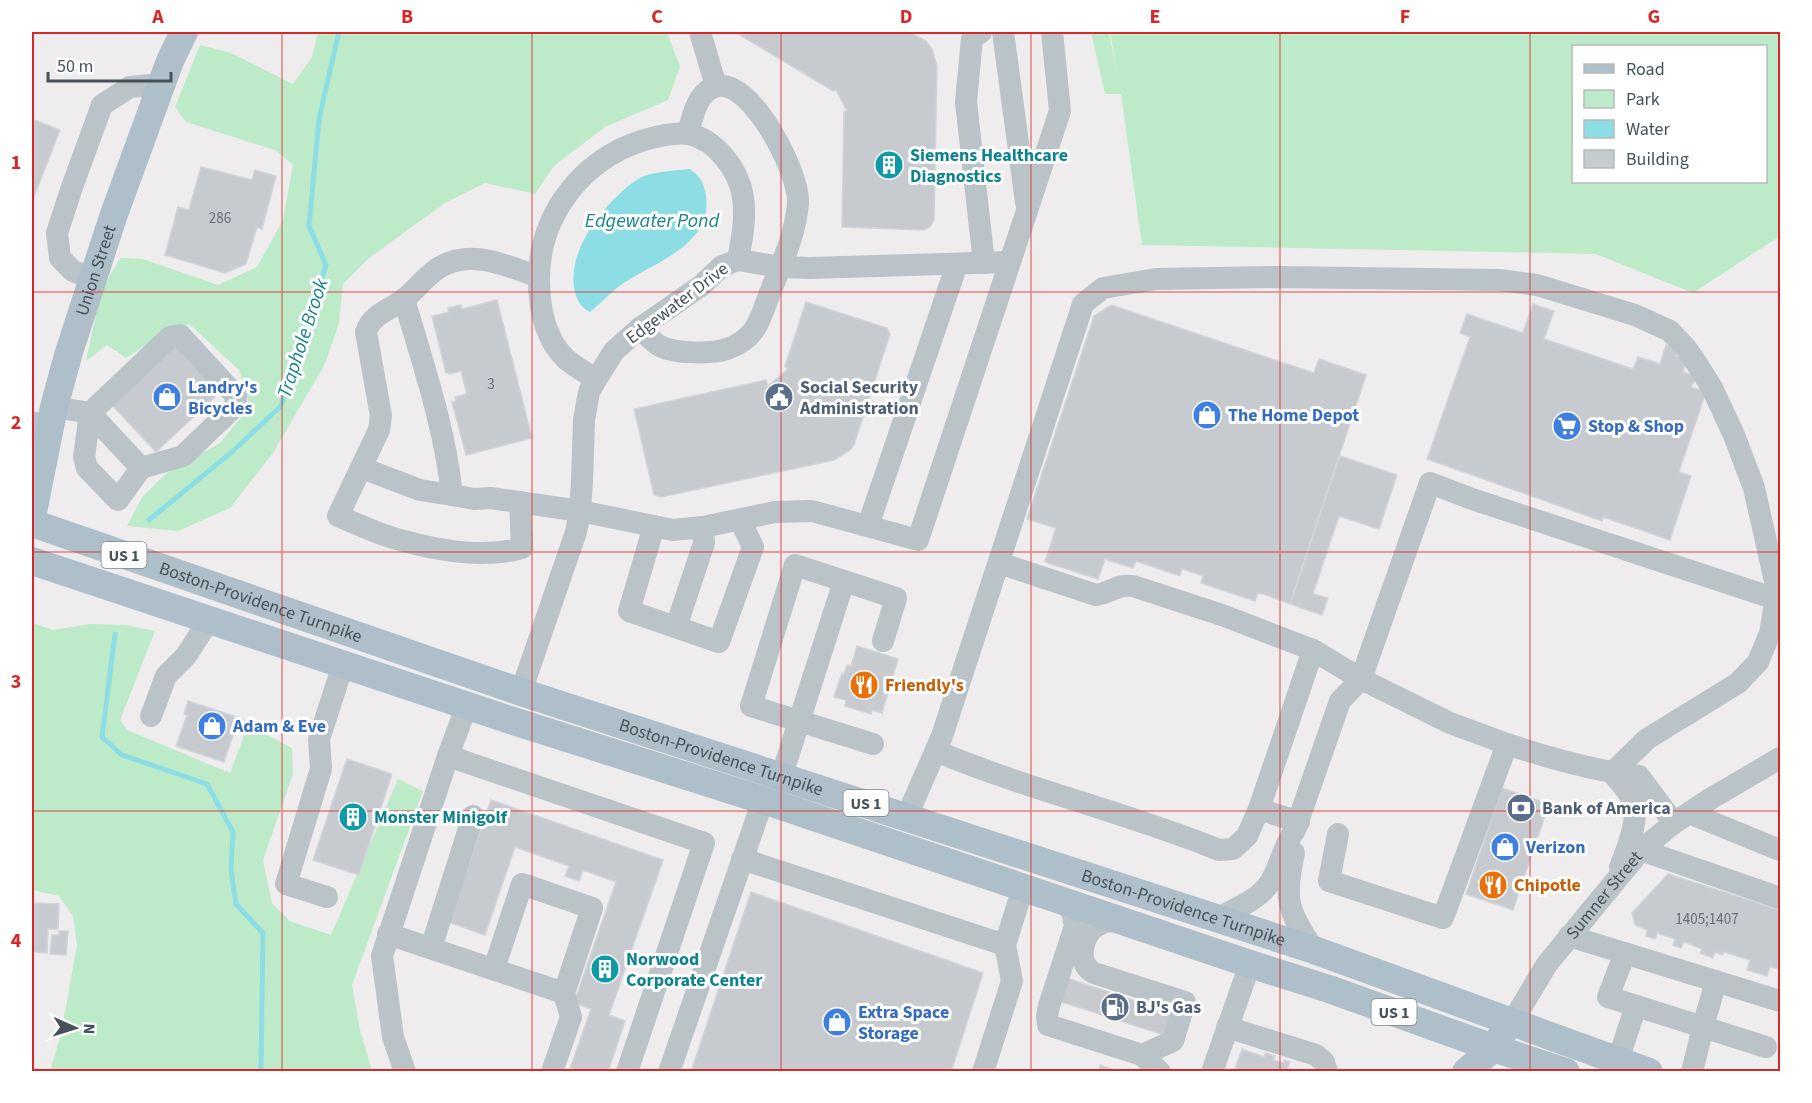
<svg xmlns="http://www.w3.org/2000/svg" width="1812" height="1103" font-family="'Source Sans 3',sans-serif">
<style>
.green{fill:#bdebc9;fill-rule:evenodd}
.water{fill:#8ddde5}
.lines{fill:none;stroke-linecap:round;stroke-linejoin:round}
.stream{stroke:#8ddde5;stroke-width:5}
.building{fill:#c7cacf;stroke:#d1d4d8;stroke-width:1.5}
.minor{stroke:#b9c3c8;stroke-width:22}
.major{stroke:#aebfca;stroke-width:28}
.grid{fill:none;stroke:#d62828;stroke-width:1.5;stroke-opacity:0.55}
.labels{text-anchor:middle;stroke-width:6;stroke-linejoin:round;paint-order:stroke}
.number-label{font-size:15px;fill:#667076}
.shield{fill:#fff;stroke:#7e868a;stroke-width:1.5}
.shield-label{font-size:16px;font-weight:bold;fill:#465258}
.culture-label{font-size:18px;font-weight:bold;fill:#0d838f;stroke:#fff;text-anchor:start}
.street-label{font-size:18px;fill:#465258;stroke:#fff}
.shop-label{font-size:18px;font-weight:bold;fill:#366cbe;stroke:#fff;text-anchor:start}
.service-label{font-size:18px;font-weight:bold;fill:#4e5e75;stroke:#fff;text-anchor:start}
.food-label{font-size:18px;font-weight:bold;fill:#c56008;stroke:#fff;text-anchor:start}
.water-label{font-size:20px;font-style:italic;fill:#16838d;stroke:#fff}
.neatline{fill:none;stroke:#d62828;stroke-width:2}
.grid-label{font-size:20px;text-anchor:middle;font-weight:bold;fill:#d62828}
</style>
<rect width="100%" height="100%" fill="#efeced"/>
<!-- green -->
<path class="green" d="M318 32H667L680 67 668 100 605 127 554 166 535 194 485 183 445 203 369 258 343 284 339 323 325 364 273 453 230 508 178 531 127 526 142 497 168 472 220 443 250 406 239 370 189 324 156 338 126 358 107 345 86 361 101 291 120 258 143 259 218 285 257 267 283 220 293 165 275 150 186 122 175 107 200 45 231 53 293 84 312 57Z
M1091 32H1109L1118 79 1110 32H1780V236L1693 293 1596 254 1142 245 1121 94H1105ZM1574 46H1766V182H1574Z
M34 623 52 630 91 624 126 625 155 631 120 720 127 730 230 773 248 725 292 748 293 774 263 860 272 903 290 921 331 935 398 779 423 791 352 985 360 1030 372 1071H50L61 1034 77 945 73 916 59 896 32 890V637Z"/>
<!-- water -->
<path class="water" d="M690 169C700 176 704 183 706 196 714 246 649 264 618 287 608 295 600 304 590 312 580 307 576 299 574 287 568 249 604 205 632 183 647 171 672 171 690 169Z"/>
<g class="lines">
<!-- stream -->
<path class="stream" d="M149 520 233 451 281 406 326 265 309 226 319 119 339 32
M115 634 102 737 122 755 207 784 233 832 231 869 236 904 263 933 261 1072"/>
</g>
<!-- building -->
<path class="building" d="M735 32H910L926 41 932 49 937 66 934 220 930 227 924 230 842 227 844 111H847L836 90 833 91Z
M32 119 60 130 32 202Z
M201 167 252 180 255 170 276 176 262 229 257 227 246 264 225 273 165 255 178 207 189 210Z
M497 300 532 438 466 455 452 402 456 401 455 397 467 394 461 371 449 374V372L446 373 432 316 449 312 448 308 461 305 462 309Z
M806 302 887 328 890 334 854 445 850 450 834 460 661 497 654 495 634 409 766 380 768 386 788 369 785 366Z
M1533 304 1554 311 1544 339 1633 369 1638 357 1660 364 1666 345 1678 349 1676 356 1687 360 1683 372 1697 377 1691 387 1706 392 1679 472 1691 476 1670 540 1603 517 1602 521 1427 459 1470 337 1460 333 1467 314 1523 333Z
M1111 305 1314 373 1319 359 1366 375 1290 604 1258 592 1255 601 1201 583 1203 576 1182 569 1180 576 1136 561 1133 568 1105 559 1098 579 1045 562 1056 528 1027 519 1094 316Z
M178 343 222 390 156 452 112 405Z
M1340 456 1397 475 1379 529 1339 516 1313 594 1328 598 1322 615 1290 604Z
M857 646 898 659 882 713 872 710 871 714 845 706 846 700 834 697 842 673 844 674 847 665 851 666Z
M188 701 243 719 238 733 234 732 224 762 176 746 187 715 184 714Z
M347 759 392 774 359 875 313 860Z
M1502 788 1549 804 1513 910 1466 894Z
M491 800 663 860 609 1015 625 1021 608 1072H569L591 1009 574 1003 616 882 583 870 579 881 565 876 569 866 515 847 485 935 449 922Z
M1668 874 1780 910V970L1770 966 1767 976 1747 970 1750 960 1724 952 1723 955 1715 952 1713 958 1700 953 1702 949 1684 942 1681 948 1673 945 1675 939 1657 933 1655 939 1646 936 1647 930 1635 925 1632 913Z
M751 892 983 973 951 1072H691Z
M32 903 59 904 58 929H48L47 953 32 952Z
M59 931H68L66 955 50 954 52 935H59Z
M1067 978 1171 1013 1164 1035 1059 1001Z
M1242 1049 1264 1057 1265 1053 1275 1056 1273 1060 1284 1063V1060L1290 1062 1286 1072H1234Z
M1100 1065 1114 1070V1072H1098Z"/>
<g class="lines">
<!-- minor -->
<g class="minor">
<path d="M700 32 716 86"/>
<path d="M981 32 972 38 966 102 984 263"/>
<path d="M1003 32 1026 202"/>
<path d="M738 260 781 267 810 268 1009 262"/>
<path d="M94 279 73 271 60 258 57 233 72 187 102 105 130 87 162 84"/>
<path d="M404 299C423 364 445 428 452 495L474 499 491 498 580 511 673 530 703 527 775 512 812 511 918 540 1060 111 1052 32"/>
<path d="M640 328C645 333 653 343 660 346 675 354 712 354 727 349 758 338 760 318 771 290 782 263 796 233 798 203 800 174 752 80 718 86 697 90 692 118 688 134"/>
<path d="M54 407 90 413 141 468 183 456 236 405V396L180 335 170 337 90 413 84 457 87 468 118 500 141 468"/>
<path d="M32 422 50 427"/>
<path d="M362 468 420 490 452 495"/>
<path d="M520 502 522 548C481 560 430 549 390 537 372 531 355 523 338 516L379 430 381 416 366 332C371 315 389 310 403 300 415 291 425 277 437 269 470 247 507 266 539 277"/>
<path d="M654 526 629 611 719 642 753 547 740 520"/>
<path d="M868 526 957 264"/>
<path d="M844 581 795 565 751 706 873 744"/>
<path d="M676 627 704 543 703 527"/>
<path d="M1313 650 1361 679 1450 723 1507 744"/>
<path d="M521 692 576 532 580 511 582 481 584 420 589 392 596 380 614 351 640 328 702 285 722 266 738 260C742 239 746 218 743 197 739 170 716 140 689 134 675 132 658 136 644 140 583 159 539 214 539 279 539 307 545 339 566 359 575 367 587 373 596 380"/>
<path d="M151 716 166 676 186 656 209 620"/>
<path d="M936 751C1028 790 1126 812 1219 850L1233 849 1247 836 1259 809 1313 650 1222 615 1133 586C1115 584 1114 592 1096 595L999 563"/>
<path d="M448 756 704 843 627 1072"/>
<path d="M1612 773C1619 781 1627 789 1632 799 1641 816 1627 850 1620 867"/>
<path d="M782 775 844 581 896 598 883 641"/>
<path d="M1259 809 1299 822"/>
<path d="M1689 813 1780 850"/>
<path d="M907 816 942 736 1083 304 1103 288 1156 279 1278 277 1500 280 1537 285 1635 315 1670 331 1686 348 1699 367 1712 388 1734 435 1754 488 1775 581 1776 599 1770 633 1758 662 1738 683 1647 739 1612 773"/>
<path d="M1338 834 1329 881 1443 918 1507 744C1549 758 1594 771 1639 776L1674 823"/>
<path d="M1641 850 1780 898"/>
<path d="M1294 853C1284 899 1287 911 1314 950"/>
<path d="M742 859 1005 945"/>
<path d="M327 897 286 884 321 769 319 739 343 665"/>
<path d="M1063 900 1072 912 1075 926 1049 1006 1047 1016 1048 1025 1142 1055"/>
<path d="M1218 918C1237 908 1259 900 1271 881 1281 864 1283 846 1295 830L1340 701 1361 679 1430 483 1475 500 1776 599"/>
<path d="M1122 920 1104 922 1093 928C1082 941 1076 963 1094 973L1185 1002 1173 1041 1142 1055 1160 1072"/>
<path d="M388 934 564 993"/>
<path d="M1569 936 1780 1001"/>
<path d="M431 948 473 816"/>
<path d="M1625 953 1608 997 1703 1027 1692 1072"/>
<path d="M494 969 522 884 592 908 564 993 571 1017 552 1072"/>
<path d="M1716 981 1703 1027 1766 1047"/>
<path id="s1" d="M1513 1021 1547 964 1641 850 1674 823 1710 799 1780 758"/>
<path d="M1227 1027 1316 1055 1324 1062 1327 1072"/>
<path d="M1618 1060 1636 1006"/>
<path d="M405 1072 393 1037 382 956 448 756 467 705"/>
<path d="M669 1072 763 800"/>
<path d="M983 1072 1012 981 1005 945 1023 888"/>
<path d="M1212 1072 1250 964"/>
</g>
<!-- major -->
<g class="major">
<path id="s2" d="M32 517 54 407 69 352 113 217 170 61 184 32"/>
<path id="s3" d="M32 523 521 692 1314 950 1649 1072"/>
<path d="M32 561 507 719 778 805 1250 964 1329 989 1493 1048 1566 1072"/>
<path d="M1466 1072 1493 1048 1502 1035"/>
</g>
</g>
<!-- grid -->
<path class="grid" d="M282 32V1072M532 32V1072M781 32V1072M1031 32V1072M1280 32V1072M1530 32V1072M32 292H1780M32 552H1780M32 811H1780"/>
<!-- icons -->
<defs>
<g id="building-disc" transform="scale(1.5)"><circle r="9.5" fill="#0f9aa8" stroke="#fff"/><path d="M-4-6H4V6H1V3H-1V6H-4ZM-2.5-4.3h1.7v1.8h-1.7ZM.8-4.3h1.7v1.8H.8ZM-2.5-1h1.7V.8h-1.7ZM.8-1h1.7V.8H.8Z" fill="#fff"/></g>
<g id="shop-disc" transform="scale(1.5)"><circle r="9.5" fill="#3f7fe0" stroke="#fff"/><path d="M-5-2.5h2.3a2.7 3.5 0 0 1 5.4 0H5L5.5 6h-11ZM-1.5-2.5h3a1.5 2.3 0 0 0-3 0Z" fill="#fff"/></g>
<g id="civic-disc" transform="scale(1.5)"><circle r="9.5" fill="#5c6f8a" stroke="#fff"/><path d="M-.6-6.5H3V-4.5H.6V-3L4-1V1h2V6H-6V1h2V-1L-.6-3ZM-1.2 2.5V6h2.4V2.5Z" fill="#fff"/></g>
<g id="supermarket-disc" transform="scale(1.5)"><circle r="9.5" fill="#3f7fe0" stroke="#fff"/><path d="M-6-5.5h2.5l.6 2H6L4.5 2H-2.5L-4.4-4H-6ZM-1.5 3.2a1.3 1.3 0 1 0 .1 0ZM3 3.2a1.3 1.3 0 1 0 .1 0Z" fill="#fff"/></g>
<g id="restaurant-disc" transform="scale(1.5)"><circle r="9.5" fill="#e8710a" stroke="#fff"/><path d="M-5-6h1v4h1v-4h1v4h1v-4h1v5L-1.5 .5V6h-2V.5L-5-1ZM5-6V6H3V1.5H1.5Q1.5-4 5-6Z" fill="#fff"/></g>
<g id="bank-disc" transform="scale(1.5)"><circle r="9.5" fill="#5c6f8a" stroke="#fff"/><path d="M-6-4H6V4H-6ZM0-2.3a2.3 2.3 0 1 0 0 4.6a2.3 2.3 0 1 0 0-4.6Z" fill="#fff"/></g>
<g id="fuel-disc" transform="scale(1.5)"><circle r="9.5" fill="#5c6f8a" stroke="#fff"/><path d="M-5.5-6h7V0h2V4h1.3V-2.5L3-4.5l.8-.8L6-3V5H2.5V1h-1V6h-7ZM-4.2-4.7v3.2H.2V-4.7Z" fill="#fff"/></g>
</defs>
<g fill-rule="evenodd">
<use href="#building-disc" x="889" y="165"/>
<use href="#shop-disc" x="167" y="397"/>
<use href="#civic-disc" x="779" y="397"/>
<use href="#shop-disc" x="1207" y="415"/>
<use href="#supermarket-disc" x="1567" y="426"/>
<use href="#restaurant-disc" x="864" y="685"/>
<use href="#shop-disc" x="212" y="726"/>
<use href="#bank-disc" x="1521" y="808"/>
<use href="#building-disc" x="353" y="817"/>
<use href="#shop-disc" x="1505" y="847"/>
<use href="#restaurant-disc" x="1493" y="885"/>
<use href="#building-disc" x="605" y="969"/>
<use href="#fuel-disc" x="1115" y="1007"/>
<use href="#shop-disc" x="837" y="1022"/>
</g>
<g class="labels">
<!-- number labels -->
<g class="number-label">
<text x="220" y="223">286</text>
<text x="491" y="389">3</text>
<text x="1707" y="924">1405;1407</text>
</g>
<!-- shield labels -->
<g class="shield">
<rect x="101.5" y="542" width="45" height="26" rx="4.5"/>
<rect x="843.5" y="790" width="45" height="26" rx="4.5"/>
<rect x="1371.5" y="999" width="45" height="26" rx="4.5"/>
</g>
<g class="shield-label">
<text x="124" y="561">US 1</text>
<text x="866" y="809">US 1</text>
<text x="1394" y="1018">US 1</text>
</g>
<!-- culture labels -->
<g class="culture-label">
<text x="910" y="161">Siemens Healthcare<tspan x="910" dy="21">Diagnostics</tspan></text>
<text x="374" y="823">Monster Minigolf</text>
<text x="626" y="965">Norwood<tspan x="626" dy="21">Corporate Center</tspan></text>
</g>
<!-- street labels -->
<g class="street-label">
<text dy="6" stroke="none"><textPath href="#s2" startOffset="255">Union Street</textPath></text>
<text transform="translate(677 303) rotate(-37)" y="6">Edgewater Drive</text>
<text dy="6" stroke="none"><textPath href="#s3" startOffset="242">Boston-Providence Turnpike</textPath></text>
<text dy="6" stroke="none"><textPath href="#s3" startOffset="728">Boston-Providence Turnpike</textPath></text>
<text dy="6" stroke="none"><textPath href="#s1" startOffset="156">Sumner Street</textPath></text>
<text dy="6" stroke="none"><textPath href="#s3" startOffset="1214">Boston-Providence Turnpike</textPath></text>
</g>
<!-- shop labels -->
<g class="shop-label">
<text x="188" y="393">Landry's<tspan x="188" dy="21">Bicycles</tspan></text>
<text x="1228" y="421">The Home Depot</text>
<text x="1588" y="432">Stop &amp; Shop</text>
<text x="233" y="732">Adam &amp; Eve</text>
<text x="1526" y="853">Verizon</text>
<text x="858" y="1018">Extra Space<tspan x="858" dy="21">Storage</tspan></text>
</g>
<!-- service labels -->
<g class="service-label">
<text x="800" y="393">Social Security<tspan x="800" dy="21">Administration</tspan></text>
<text x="1542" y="814">Bank of America</text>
<text x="1136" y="1013">BJ's Gas</text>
</g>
<!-- food labels -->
<g class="food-label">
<text x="885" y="691">Friendly's</text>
<text x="1514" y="891">Chipotle</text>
</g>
<!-- water labels -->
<g class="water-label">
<text x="652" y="227">Edgewater Pond</text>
<text transform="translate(302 338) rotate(-72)" y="7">Traphole Brook</text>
</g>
</g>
<!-- border -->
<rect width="1812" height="1103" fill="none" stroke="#ffffff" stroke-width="66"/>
<!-- legend -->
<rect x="1572" y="45" width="195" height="138" fill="#ffffff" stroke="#b5babc" stroke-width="1.5"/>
<rect x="1584" y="64" width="30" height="9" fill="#aebfca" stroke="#b5babc" stroke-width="1.5"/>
<text x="1626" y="75" font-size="18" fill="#465258">Road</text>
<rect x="1584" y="90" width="30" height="18" fill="#bdebc9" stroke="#b5babc" stroke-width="1.5"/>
<text x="1626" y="105" font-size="18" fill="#465258">Park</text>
<rect x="1584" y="120" width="30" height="18" fill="#8ddde5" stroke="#b5babc" stroke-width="1.5"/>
<text x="1626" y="135" font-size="18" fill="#465258">Water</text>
<rect x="1584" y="150" width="30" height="18" fill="#c7cacf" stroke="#b5babc" stroke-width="1.5"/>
<text x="1626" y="165" font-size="18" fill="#465258">Building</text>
<!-- north arrow -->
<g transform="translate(75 1028) rotate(93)" stroke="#ffffff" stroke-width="4.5" paint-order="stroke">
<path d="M0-4.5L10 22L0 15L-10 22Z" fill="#465258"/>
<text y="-9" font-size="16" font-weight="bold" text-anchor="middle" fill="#465258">N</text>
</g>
<!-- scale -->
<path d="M48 72v9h123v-9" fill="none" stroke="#465258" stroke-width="3"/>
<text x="57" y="72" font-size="18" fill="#465258" stroke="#ffffff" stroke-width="4.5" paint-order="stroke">50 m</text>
<rect x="33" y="33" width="1746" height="1037" class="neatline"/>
<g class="grid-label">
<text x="158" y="23">A</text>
<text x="407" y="23">B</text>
<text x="657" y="23">C</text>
<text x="906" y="23">D</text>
<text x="1155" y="23">E</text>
<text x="1405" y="23">F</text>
<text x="1654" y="23">G</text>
<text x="16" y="169">1</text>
<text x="16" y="429">2</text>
<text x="16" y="688">3</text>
<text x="16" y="947">4</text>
</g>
</svg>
